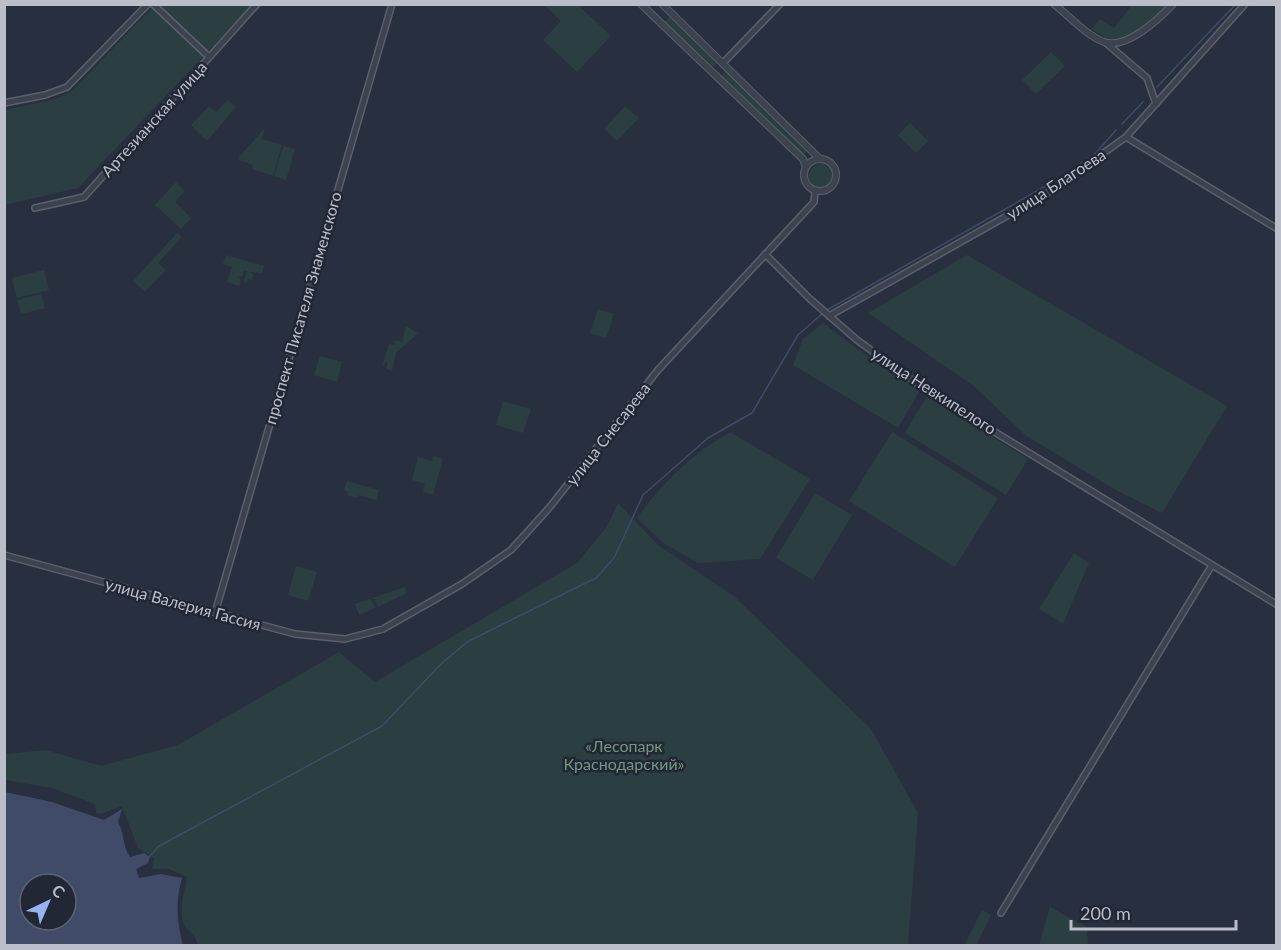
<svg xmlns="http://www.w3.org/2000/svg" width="1281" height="950" font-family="Lato,sans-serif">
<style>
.green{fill:#2b3e41}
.water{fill:#404c67;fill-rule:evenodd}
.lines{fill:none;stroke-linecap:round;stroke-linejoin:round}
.stream{stroke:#404c67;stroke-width:1.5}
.minor-casing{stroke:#5a606d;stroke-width:8}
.tertiary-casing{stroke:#5a606d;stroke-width:8}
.minor{stroke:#3c434f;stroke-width:5}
.tertiary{stroke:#3c434f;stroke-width:6}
.labels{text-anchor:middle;stroke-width:5;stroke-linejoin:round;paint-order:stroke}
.street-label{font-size:16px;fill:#b9beca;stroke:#212735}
.park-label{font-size:16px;fill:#72997f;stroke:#212735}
</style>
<rect width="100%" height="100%" fill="#28303f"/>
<!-- green -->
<path class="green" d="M155 5H252L78 188 5 205V110L56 99 72 91Z
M544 5H578L611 36 577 72 543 40 561 21Z
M1132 5H1170C1156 17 1131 48 1109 39 1103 37 1097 32 1092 29L1100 19 1114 28Z
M670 17 718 62 714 67 664 22Z
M1051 52 1065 66 1036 94 1022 80Z
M726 71 808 150 803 155 721 76Z
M228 100 236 107 207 141 191 125 209 106 216 112Z
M625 106 639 118 617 141 604 129Z
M910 123 928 141 916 153 898 135Z
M265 128 262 139 282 145 273 176 252 169 253 165 237 159Z
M283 146 295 149 286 180 274 176Z
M809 176a12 12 0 1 1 24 0a12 12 0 1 1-24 0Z
M176 182 185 191 175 202 191 218 181 229 155 205Z
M177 233 182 237 158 263 166 270 145 292 133 281Z
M226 255 264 266 262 273 250 272 254 275 252 280 248 279 247 283 243 282 247 271H244L242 277 238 276 241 280 239 286 227 282 232 267 223 264Z
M967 255 1227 406 1162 513 1114 489 1025 435 975 387 868 313Z
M44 270 49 290 17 298 12 278Z
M41 294 45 308 21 314 17 300Z
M598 309 614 314 606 338 590 333Z
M823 323 859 350 920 390 898 428 793 365 803 339Z
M406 326 418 333 396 353 392 371 386 369 388 361 382 366 389 344 394 345 395 340 402 342Z
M320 356 342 362 337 382 314 375Z
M927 396 1028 459 1006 495 905 433Z
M503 401 531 409 523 433 496 425Z
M730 432 810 479 760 559 698 563 662 542 637 518C662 483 692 454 730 432Z
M892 432 998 498 955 567 849 501Z
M433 456 443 459 433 495 423 492 425 484 412 480 418 457 432 461Z
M347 481 379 490 376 500 359 495 357 498 347 495 348 492 344 490Z
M815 493 852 515 813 580 776 558Z
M618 503 658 545 735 597 871 729 918 813 908 945H198C196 935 191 934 185 926 177 913 185 892 187 877L169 869H152L154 858 138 848 122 806 101 814 96 813 95 804 52 788 5 780V754L46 750 101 766 178 745 339 652 375 682 577 563 606 528Z
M1074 553 1089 563 1063 624 1039 609Z
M296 566 317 572 308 601 288 595Z
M405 587 407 593 378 607 375 599H371L375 608 359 615 355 604Z
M1050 907 1087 927 1088 945H1039Z
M982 910 991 915 976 945 965 944Z"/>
<!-- water -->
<path class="water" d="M5 792 52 802 104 820 122 809 118 822C125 834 122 846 130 857L144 853 150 857 148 863 136 869 139 878 161 874 182 878C175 902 177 922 183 945H5ZM30 884H66V920H30Z"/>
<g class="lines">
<!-- stream -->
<path class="stream" d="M1157 87 1236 4
M1122 124 1143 102
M827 310 1060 178 1096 153 1116 130
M149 857 158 847 172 839 382 726 441 664 467 642 596 578 614 558 643 495 708 438 752 413 798 335 823 313"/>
<!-- minor casing -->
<g class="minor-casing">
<path id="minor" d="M153 4 209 57
M1106 43 1147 78 1156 104
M723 63 780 4
M4 103 45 95 67 87 148 4
M1126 137 1276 228
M35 208 84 197 257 4
M765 254 810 299 857 340 926 390 1276 604
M829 316 1046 194 1126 137 1245 4
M4 555 295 634 345 639 383 629 462 584 511 550 549 508 658 370 814 202 815 191
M215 613 392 4
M1001 913 1212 565"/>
</g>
<!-- tertiary casing -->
<g class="tertiary-casing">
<path id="tertiary" d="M641 4 803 159 806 167
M662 4 820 159
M1054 4C1069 16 1086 35 1104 42 1126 50 1159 19 1173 4
M804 175a16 16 0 1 1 32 0a16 16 0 1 1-32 0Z"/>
</g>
<!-- minor -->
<use href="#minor" class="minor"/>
<!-- tertiary -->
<use href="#tertiary" class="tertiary"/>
</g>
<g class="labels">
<!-- street labels -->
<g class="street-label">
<text transform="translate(154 119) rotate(-48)" y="6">Артезианская улица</text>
<text transform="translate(1056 184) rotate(-33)" y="6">улица Благоева</text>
<text transform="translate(303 308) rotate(-74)" y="6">проспект Писателя Знаменского</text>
<text transform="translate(934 391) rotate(33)" y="6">улица Невкипелого</text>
<text transform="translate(608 434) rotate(-52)" y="6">улица Снесарева</text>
<text transform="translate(183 604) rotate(15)" y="6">улица Валерия Гассия</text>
</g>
<!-- park labels -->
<g class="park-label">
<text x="624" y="752">«Лесопарк<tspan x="624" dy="18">Краснодарский»</tspan></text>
</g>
</g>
<!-- border -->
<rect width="1281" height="950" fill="none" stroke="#b9beca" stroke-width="12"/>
<!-- north arrow -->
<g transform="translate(48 902) rotate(44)"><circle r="28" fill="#212735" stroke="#5e6371" stroke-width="1.5"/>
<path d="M0-4.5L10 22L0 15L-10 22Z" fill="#98b2f0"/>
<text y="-9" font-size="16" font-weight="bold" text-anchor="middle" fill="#b9beca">С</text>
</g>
<!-- scale -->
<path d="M1071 920v9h165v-9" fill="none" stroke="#b9beca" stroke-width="3"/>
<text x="1080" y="920" font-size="18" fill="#b9beca" stroke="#212735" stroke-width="4.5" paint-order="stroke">200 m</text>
</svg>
